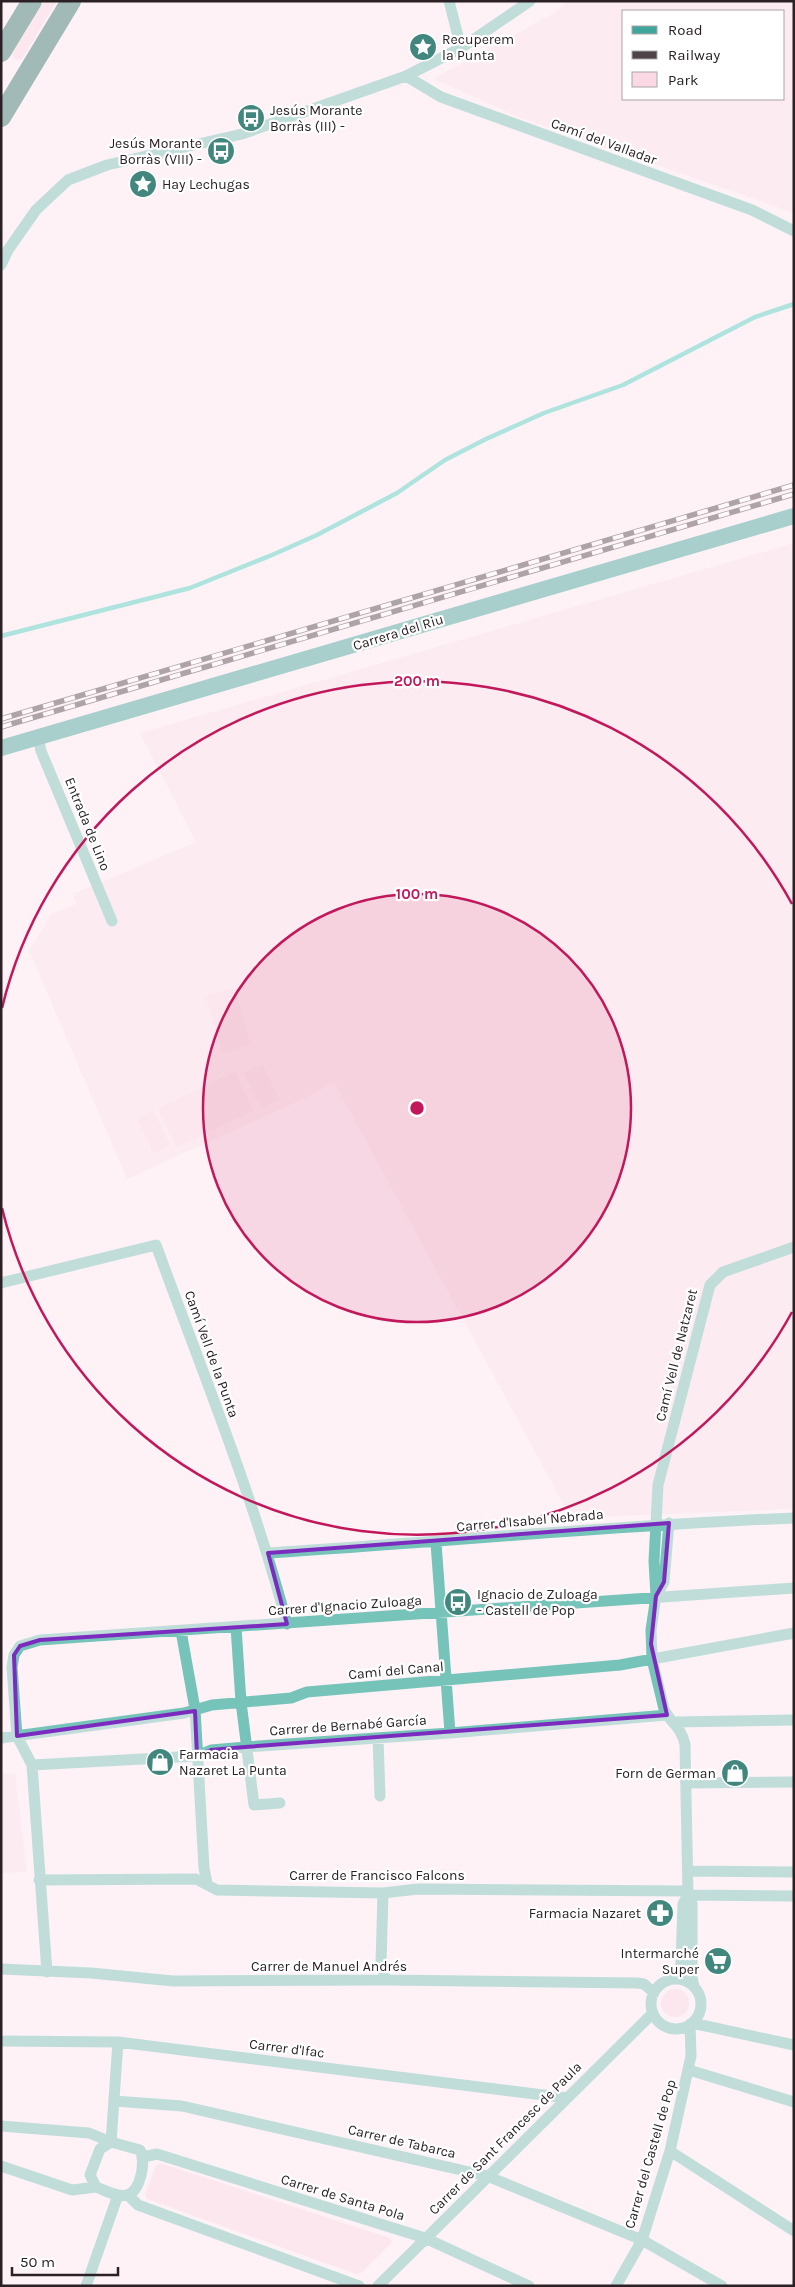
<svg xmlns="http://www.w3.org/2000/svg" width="795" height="2287" font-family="Karla,sans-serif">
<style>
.built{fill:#fbe4ec;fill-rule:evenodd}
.green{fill:#fad9e5}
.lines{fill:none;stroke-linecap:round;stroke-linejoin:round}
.stream{stroke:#4fd0c1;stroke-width:4.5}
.street{stroke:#76c4b9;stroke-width:11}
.secondary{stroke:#40a59a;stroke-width:16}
.highway{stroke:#31756d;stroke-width:20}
.rail-casing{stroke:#4f4549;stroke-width:5.5}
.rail{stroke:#fff;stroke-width:4;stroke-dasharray:11;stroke-linecap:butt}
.marked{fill:none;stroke:#7b2cbf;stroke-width:4;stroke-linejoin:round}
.ring{fill:none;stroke:#c2185b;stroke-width:2.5}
.labels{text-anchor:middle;stroke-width:4.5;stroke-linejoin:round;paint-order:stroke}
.poi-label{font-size:14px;fill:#2b2125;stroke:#fff;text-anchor:start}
.street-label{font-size:14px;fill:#2b2125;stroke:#fff}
.centre{fill:#c2185b;stroke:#fff;stroke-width:2.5}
.ring-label{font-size:15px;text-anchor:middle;font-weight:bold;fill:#c2185b;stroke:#fff;stroke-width:4.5;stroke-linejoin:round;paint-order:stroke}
</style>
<rect width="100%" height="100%" fill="#fef2f6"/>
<!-- built -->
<path class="built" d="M569 1H794V213L519 117 433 79 554 13ZM624 11H784V99H624Z
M794 543V1509L571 1518 334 1082 307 1097 127 1179 29 950 51 914 76 904 73 894 196 842 140 733Z
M15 1773 27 1872 1 1873V1774Z"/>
<!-- green -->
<path class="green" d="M44 1H57L22 59 15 60 12 54Z
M234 987 251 1044 223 1053 205 996Z
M262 1064 279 1099 262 1108 244 1073Z
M235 1072 253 1111 176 1147 158 1108Z
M153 1110 170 1145 153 1154 137 1118Z
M661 2003a14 14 0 1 1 28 0a14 14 0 1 1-28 0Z
M160 2163 390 2238 392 2242 361 2273 356 2274 147 2199 145 2194 156 2166Z"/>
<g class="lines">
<!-- stream -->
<path class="stream" d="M1 636 190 588 272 555 317 535 397 493 445 460 486 439 544 413 623 385 755 317 794 304"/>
<!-- street -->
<path class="street" d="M449 1 461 48
M406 76 441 97 752 210 794 231
M1 265 8 250 36 210 68 180 107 165 242 134 406 76 461 48 530 1
M38 737 41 751 112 921
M1 1283 156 1245C202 1371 253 1495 287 1624
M669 1523 664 1582 656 1596 651 1630 652 1659 664 1709C670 1723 681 1726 685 1744L688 1895 683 1904 681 1962 680 1970 674 1979
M436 1543 450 1733
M268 1553C443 1542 618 1525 794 1518
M656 1596 654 1561 658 1485 710 1285 723 1272 794 1247
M236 1627 241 1702 254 1805 280 1803
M181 1631 195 1709 204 1868 207 1883
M675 1722 794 1720
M1 1738 184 1713 212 1705 291 1698 307 1692 620 1665 794 1633
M378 1738 380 1796
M32 1765 197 1756 211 1750 245 1747 450 1733 667 1715
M686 1783 794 1782
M688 1871 794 1872
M39 1880 196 1879 217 1890 383 1893 418 1889 688 1891
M383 1893 381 1964 386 1980
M688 1895 794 1896
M688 1895 692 1903V1977L694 1987
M1 1969 91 1973 173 1981 386 1980 637 1983 644 1984 654 1993
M47 1972 32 1765 17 1736 12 1667 14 1655 20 1646 40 1640 82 1637 794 1588
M651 2004a25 25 0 1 1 50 0a25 25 0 1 1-50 0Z
M692 2023 794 2045
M1 2041 118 2042 567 2098
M689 2070 794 2102
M114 2101 182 2106 487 2176 642 2240 722 2286
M1 2126 89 2133 111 2142 118 2042
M111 2142 140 2150C146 2161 141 2191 127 2195 118 2198 105 2190 96 2187L90 2175 100 2149Z
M670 2151 794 2231
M143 2157 157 2154 425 2238 529 2286
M1 2166 72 2190 96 2187
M128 2195 138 2205 359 2286
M86 2286 118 2195
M378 2286 653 2013
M616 2286 642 2240 670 2151 691 2056 690 2024"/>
<!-- secondary -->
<path class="secondary" d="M1 748 794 516"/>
<!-- highway -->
<path class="highway" d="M1 52 32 1
M1 117 71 1"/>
<!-- rail casing -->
<g class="rail-casing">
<path id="rail" d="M1 719 794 485
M1 727 794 494"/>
</g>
<!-- rail -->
<use href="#rail" class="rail"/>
</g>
<!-- marked area -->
<path d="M0 0H795V2287H0ZM669 1523 664 1582 656 1596 651 1644 667 1715 245 1747 211 1750 197 1756 195 1711 17 1736 14 1655 20 1646 40 1640 287 1624 268 1553Z" fill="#fef2f6" fill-opacity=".55" fill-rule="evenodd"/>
<path class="marked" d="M669 1523 664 1582 656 1596 651 1644 667 1715 245 1747 211 1750 197 1756 195 1711 17 1736 14 1655 20 1646 40 1640 287 1624 268 1553Z"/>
<!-- distance rings -->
<circle cx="417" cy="1108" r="214" fill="#c2185b" fill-opacity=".12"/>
<g class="ring">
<circle cx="417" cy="1108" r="214"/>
<path d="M792 1312A427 427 0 0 1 2 1208M2 1008A427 427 0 0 1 792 904"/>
</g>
<!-- icons -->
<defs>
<g id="sight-disc" transform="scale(1.4375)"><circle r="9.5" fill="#41877e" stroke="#fff"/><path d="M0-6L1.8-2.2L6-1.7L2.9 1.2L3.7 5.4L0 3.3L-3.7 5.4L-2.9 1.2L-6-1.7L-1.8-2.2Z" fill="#fff"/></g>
<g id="bus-disc" transform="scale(1.4375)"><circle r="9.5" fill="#41877e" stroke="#fff"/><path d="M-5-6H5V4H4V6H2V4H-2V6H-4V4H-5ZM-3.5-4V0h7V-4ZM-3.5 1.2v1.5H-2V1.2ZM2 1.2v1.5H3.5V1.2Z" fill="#fff"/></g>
<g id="shop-disc" transform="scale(1.4375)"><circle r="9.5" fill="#41877e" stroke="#fff"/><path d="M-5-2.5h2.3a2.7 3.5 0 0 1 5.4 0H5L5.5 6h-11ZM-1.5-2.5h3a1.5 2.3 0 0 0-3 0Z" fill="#fff"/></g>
<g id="pharmacy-disc" transform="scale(1.4375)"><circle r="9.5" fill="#41877e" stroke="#fff"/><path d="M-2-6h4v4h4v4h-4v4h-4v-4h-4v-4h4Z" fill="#fff"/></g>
<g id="supermarket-disc" transform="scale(1.4375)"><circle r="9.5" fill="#41877e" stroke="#fff"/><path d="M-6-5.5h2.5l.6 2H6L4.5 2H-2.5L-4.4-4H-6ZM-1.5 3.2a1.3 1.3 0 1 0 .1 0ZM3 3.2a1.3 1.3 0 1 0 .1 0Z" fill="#fff"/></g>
</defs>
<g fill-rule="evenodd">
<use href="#sight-disc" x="423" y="47"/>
<use href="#bus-disc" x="251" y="118"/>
<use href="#bus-disc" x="221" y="151"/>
<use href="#sight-disc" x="143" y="184"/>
<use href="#bus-disc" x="458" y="1602"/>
<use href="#shop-disc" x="160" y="1762"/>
<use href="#shop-disc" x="735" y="1773"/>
<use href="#pharmacy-disc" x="660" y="1913"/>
<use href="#supermarket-disc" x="718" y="1961"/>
</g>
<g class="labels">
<!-- poi labels -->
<g class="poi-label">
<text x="442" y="44">Recuperem<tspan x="442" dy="16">la Punta</tspan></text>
<text x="270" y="115">Jesús Morante<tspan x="270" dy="16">Borràs (III) -</tspan></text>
<text x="202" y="148" text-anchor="end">Jesús Morante<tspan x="202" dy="16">Borràs (VIII) -</tspan></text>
<text x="162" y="189">Hay Lechugas</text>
<text x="477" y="1599">Ignacio de Zuloaga<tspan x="477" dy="16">- Castell de Pop</tspan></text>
<text x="179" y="1759">Farmacia<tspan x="179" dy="16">Nazaret La Punta</tspan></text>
<text x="716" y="1778" text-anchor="end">Forn de German</text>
<text x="641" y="1918" text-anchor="end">Farmacia Nazaret</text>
<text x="699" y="1958" text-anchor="end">Intermarché<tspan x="699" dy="16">Super</tspan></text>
</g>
<!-- street labels -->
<g class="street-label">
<text transform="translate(604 141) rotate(20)" y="5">Camí del Valladar</text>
<text transform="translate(398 632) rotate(-17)" y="5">Carrera del Riu</text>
<text transform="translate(88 824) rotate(68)" y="5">Entrada de Lino</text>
<text transform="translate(212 1354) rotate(70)" y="5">Camí Vell de la Punta</text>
<text transform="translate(676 1355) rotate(-76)" y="5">Camí Vell de Natzaret</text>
<text transform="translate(530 1520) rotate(-5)" y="5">Carrer d'Isabel Nebrada</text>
<text transform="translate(345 1605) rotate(-4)" y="5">Carrer d'Ignacio Zuloaga</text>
<text transform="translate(396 1670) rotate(-5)" y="5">Camí del Canal</text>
<text transform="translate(348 1725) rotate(-4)" y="5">Carrer de Bernabé García</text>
<text x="377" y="1880">Carrer de Francisco Falcons</text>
<text x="329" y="1971">Carrer de Manuel Andrés</text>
<text transform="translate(287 2048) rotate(7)" y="5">Carrer d'Ifac</text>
<text transform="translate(505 2138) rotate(-45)" y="5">Carrer de Sant Francesc de Paula</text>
<text transform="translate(402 2141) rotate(13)" y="5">Carrer de Tabarca</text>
<text transform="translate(650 2154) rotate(-74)" y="5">Carrer del Castell de Pop</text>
<text transform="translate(343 2197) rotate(17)" y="5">Carrer de Santa Pola</text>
</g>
</g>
<circle cx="417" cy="1108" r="8" class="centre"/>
<g class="ring-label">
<text x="417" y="686">200 m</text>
<text x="417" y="899">100 m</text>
</g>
<!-- border -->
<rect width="795" height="2287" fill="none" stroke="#2b2125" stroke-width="5"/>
<!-- legend -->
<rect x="622" y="10" width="162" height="90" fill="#ffffff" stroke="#aaa6a8"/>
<rect x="632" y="26" width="25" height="8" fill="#40a59a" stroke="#aaa6a8"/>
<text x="668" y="35" font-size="15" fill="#2b2125">Road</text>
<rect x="632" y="51" width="25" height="8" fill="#4f4549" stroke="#aaa6a8"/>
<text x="668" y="60" font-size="15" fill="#2b2125">Railway</text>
<rect x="632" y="72" width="25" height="15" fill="#fad9e5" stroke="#aaa6a8"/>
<text x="668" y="85" font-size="15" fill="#2b2125">Park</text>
<!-- scale -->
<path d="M12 2267v8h106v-8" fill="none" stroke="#2b2125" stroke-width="2.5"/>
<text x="20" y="2267" font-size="15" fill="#2b2125" stroke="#ffffff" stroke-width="4" paint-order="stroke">50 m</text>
</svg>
